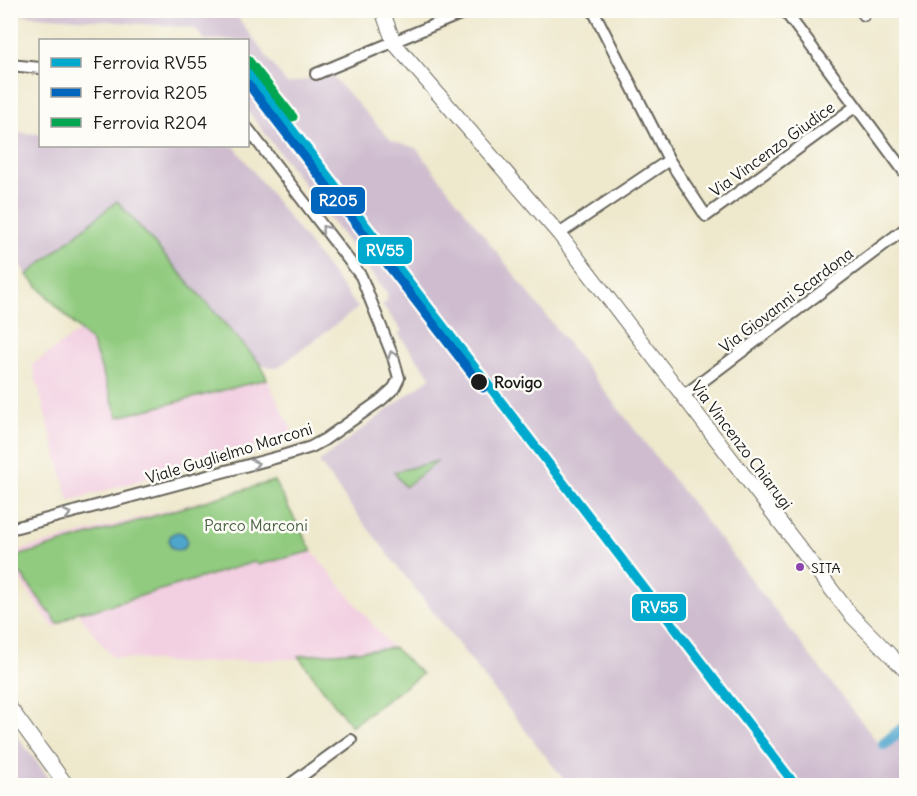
<svg xmlns="http://www.w3.org/2000/svg" width="917" height="796" font-family="Delius,sans-serif">
<style>
.built{fill:#f2cfe1}
.industrial{fill:#cfbdcf}
.green{fill:#91cb7f;stroke:#56744e;stroke-width:1.5}
.water{fill:#50a6cc;stroke:#366174;stroke-width:1.5}
.lines{fill:none;stroke-linecap:round;stroke-linejoin:round}
.canal{stroke:#50a6cc;stroke-width:12}
.minor-casing{stroke:#66635a;stroke-width:14}
.tertiary-casing{stroke:#66635a;stroke-width:16}
.minor{stroke:#fff;stroke-width:10}
.tertiary{stroke:#fff;stroke-width:14}
.rail-1-casing{stroke:#fdfcf7;stroke-width:14}
.rail-2-casing{stroke:#fdfcf7;stroke-width:14}
.rail-3-casing{stroke:#fdfcf7;stroke-width:14}
.rail-1{stroke:#00a9ce;stroke-width:9}
.rail-2{stroke:#0065bd;stroke-width:9}
.rail-3{stroke:#00a651;stroke-width:9}
.oneway{stroke:#999}
.stop-dot{fill:#1c1c1c;stroke:#fdfcf7;stroke-width:2}
.bus-dot{fill:#8e44ad;stroke:#fdfcf7;stroke-width:2}
.labels{text-anchor:middle;stroke-width:5;stroke-linejoin:round;paint-order:stroke}
.bus-label{font-size:14px;fill:#1c1c1c;stroke:#fdfcf7;text-anchor:start}
.street-label{font-size:16px;fill:#1c1c1c;stroke:#fdfcf7}
.stop-label{font-size:16px;font-weight:bold;fill:#1c1c1c;stroke:#fdfcf7;text-anchor:start}
.park-label{font-size:16px;fill:#4b6244;stroke:#fdfcf7}
.line-badge{stroke:#fdfcf7;stroke-width:2}
.badge-label{font-size:16px;text-anchor:middle;font-weight:bold;fill:#fff}
</style>
<rect width="100%" height="100%" fill="#fdfcf7"/>
<filter id="ink" filterUnits="userSpaceOnUse"><feTurbulence type="fractalNoise" baseFrequency=".0167" numOctaves="2"/><feDisplacementMap in="SourceGraphic" scale="12" xChannelSelector="R" yChannelSelector="G"/><feConvolveMatrix kernelMatrix="1 2 1 2 8 2 1 2 1" color-interpolation-filters="sRGB"/></filter>
<filter id="wash" filterUnits="userSpaceOnUse"><feTurbulence type="fractalNoise" baseFrequency=".008" numOctaves="4" result="noise"/><feDisplacementMap in="SourceGraphic" scale="24" xChannelSelector="R" yChannelSelector="G"/><feGaussianBlur stdDeviation="1.35" result="paint"/><feColorMatrix in="noise" values="0 0 0 0 0 0 0 0 0 0 0 0 0 0 0 0 0 1.4 0 .05"/><feComposite in="paint" operator="in"/></filter>
<g filter="url(#wash)">
<rect width="100%" height="100%" fill="#eee8cc"/>
<!-- built -->
<path class="built" d="M81 330 92 343 118 417 267 379 293 433 271 442 69 501 32 365Z
M274 481 312 551 398 655 182 663 112 657 78 613 54 628 11 568 10 553Z"/>
<!-- industrial -->
<path class="industrial" d="M10 11H233L287 84 330 74 391 140 416 148 878 743 906 719V785H568L349 504 319 462 431 377 398 334 402 331 382 305 388 300 386 297 388 295 248 111V40H205L194 28 11 14Z
M10 132 40 134V146H234L358 308 277 368 261 365 117 201 27 275 11 252Z
M10 728H11L54 785H11Z"/>
<!-- green -->
<path class="green" d="M117 201 261 365 267 379 118 417 92 343 27 275Z
M438 461 405 487 394 472Z
M274 481 312 551 309 552 258 565 254 562 97 609 77 612 58 624 11 561V558Z
M394 648 422 674 351 726 298 656Z"/>
<!-- water -->
<path class="water" d="M169 541a9 9 0 1 1 18 0a9 9 0 1 1-18 0Z"/>
<g class="lines">
<!-- canal -->
<path class="canal" d="M884 744 906 726"/>
</g>
</g>
<g filter="url(#ink)">
<g class="lines">
<!-- minor casing -->
<g class="minor-casing">
<path id="minor" d="M593 10 669 160 706 216 856 106
M784 10 814 50
M861 10 864 15
M818 55 906 174
M10 65 40 68
M316 74 470 10
M559 234 669 160
M683 396 906 228
M10 529 282 456 311 447 324 440 381 400 394 388 399 378 393 357 361 276 248 129
M288 786 351 740"/>
</g>
<!-- tertiary casing -->
<g class="tertiary-casing">
<path id="tertiary" d="M382 10 394 43 559 234 851 615 906 671
M10 708 67 786"/>
</g>
<!-- minor -->
<use href="#minor" class="minor"/>
<!-- tertiary -->
<use href="#tertiary" class="tertiary"/>
<!-- rail-1 casing -->
<g class="rail-1-casing">
<path id="rail-1" d="M248 72 796 786"/>
</g>
<!-- rail-2 casing -->
<g class="rail-2-casing">
<path id="rail-2" d="M248 84 483 388"/>
</g>
<!-- rail-3 casing -->
<g class="rail-3-casing">
<path id="rail-3" d="M248 60 293 117"/>
</g>
<!-- rail-1 -->
<use href="#rail-1" class="rail-1"/>
<!-- rail-2 -->
<use href="#rail-2" class="rail-2"/>
<!-- rail-3 -->
<use href="#rail-3" class="rail-3"/>
</g>
<!-- one-way arrows -->
<defs><path id="oneway-chevron" d="M-2-3.5L2.5 0L-2 3.5" fill="none" stroke-width="1.6" stroke-linecap="round" stroke-linejoin="round" transform="scale(1.5)"/></defs>
<g class="oneway">
<use href="#oneway-chevron" transform="translate(325 229) rotate(-128)"/>
<use href="#oneway-chevron" transform="translate(392 355) rotate(-110)"/>
<use href="#oneway-chevron" transform="translate(255 464) rotate(-15)"/>
<use href="#oneway-chevron" transform="translate(67 514) rotate(-15)"/>
</g>
</g>
<!-- markers -->
<circle class="stop-dot" cx="479" cy="382" r="9"/>
<circle class="bus-dot" cx="800" cy="567" r="5"/>
<g class="labels">
<!-- bus labels -->
<g class="bus-label">
<text x="811" y="573">SITA</text>
</g>
<!-- street labels -->
<g class="street-label">
<text transform="translate(772 149) rotate(-36)" y="6">Via Vincenzo Giudice</text>
<text transform="translate(786 300) rotate(-37)" y="6">Via Giovanni Scardona</text>
<text transform="translate(742 445) rotate(53)" y="6">Via Vincenzo Chiarugi</text>
<text transform="translate(229 453) rotate(-17)" y="6">Viale Guglielmo Marconi</text>
</g>
<!-- stop labels -->
<g class="stop-label">
<text x="494" y="388">Rovigo</text>
</g>
<!-- park labels -->
<g class="park-label">
<text x="256" y="531">Parco Marconi</text>
</g>
</g>
<g class="line-badge">
<rect x="310" y="186" width="56" height="29" rx="6" fill="#0065bd"/>
<rect x="357" y="236" width="56" height="29" rx="6" fill="#00a9ce"/>
<rect x="631" y="593" width="56" height="29" rx="6" fill="#00a9ce"/>
</g>
<g class="badge-label">
<text x="338" y="206">R205</text>
<text x="385" y="256">RV55</text>
<text x="659" y="613">RV55</text>
</g>
<!-- margin -->
<rect width="917" height="796" fill="none" stroke="#fdfcf7" stroke-width="36"/>
<!-- legend -->
<rect x="39" y="39" width="210" height="108" fill="#fdfcf7" stroke="#a3a29f" stroke-width="1.5"/>
<rect x="51" y="58" width="30" height="9" fill="#00a9ce" stroke="#a3a29f" stroke-width="1.5"/>
<text x="93" y="69" font-size="18" fill="#1c1c1c">Ferrovia RV55</text>
<rect x="51" y="88" width="30" height="9" fill="#0065bd" stroke="#a3a29f" stroke-width="1.5"/>
<text x="93" y="99" font-size="18" fill="#1c1c1c">Ferrovia R205</text>
<rect x="51" y="118" width="30" height="9" fill="#00a651" stroke="#a3a29f" stroke-width="1.5"/>
<text x="93" y="129" font-size="18" fill="#1c1c1c">Ferrovia R204</text>
</svg>
